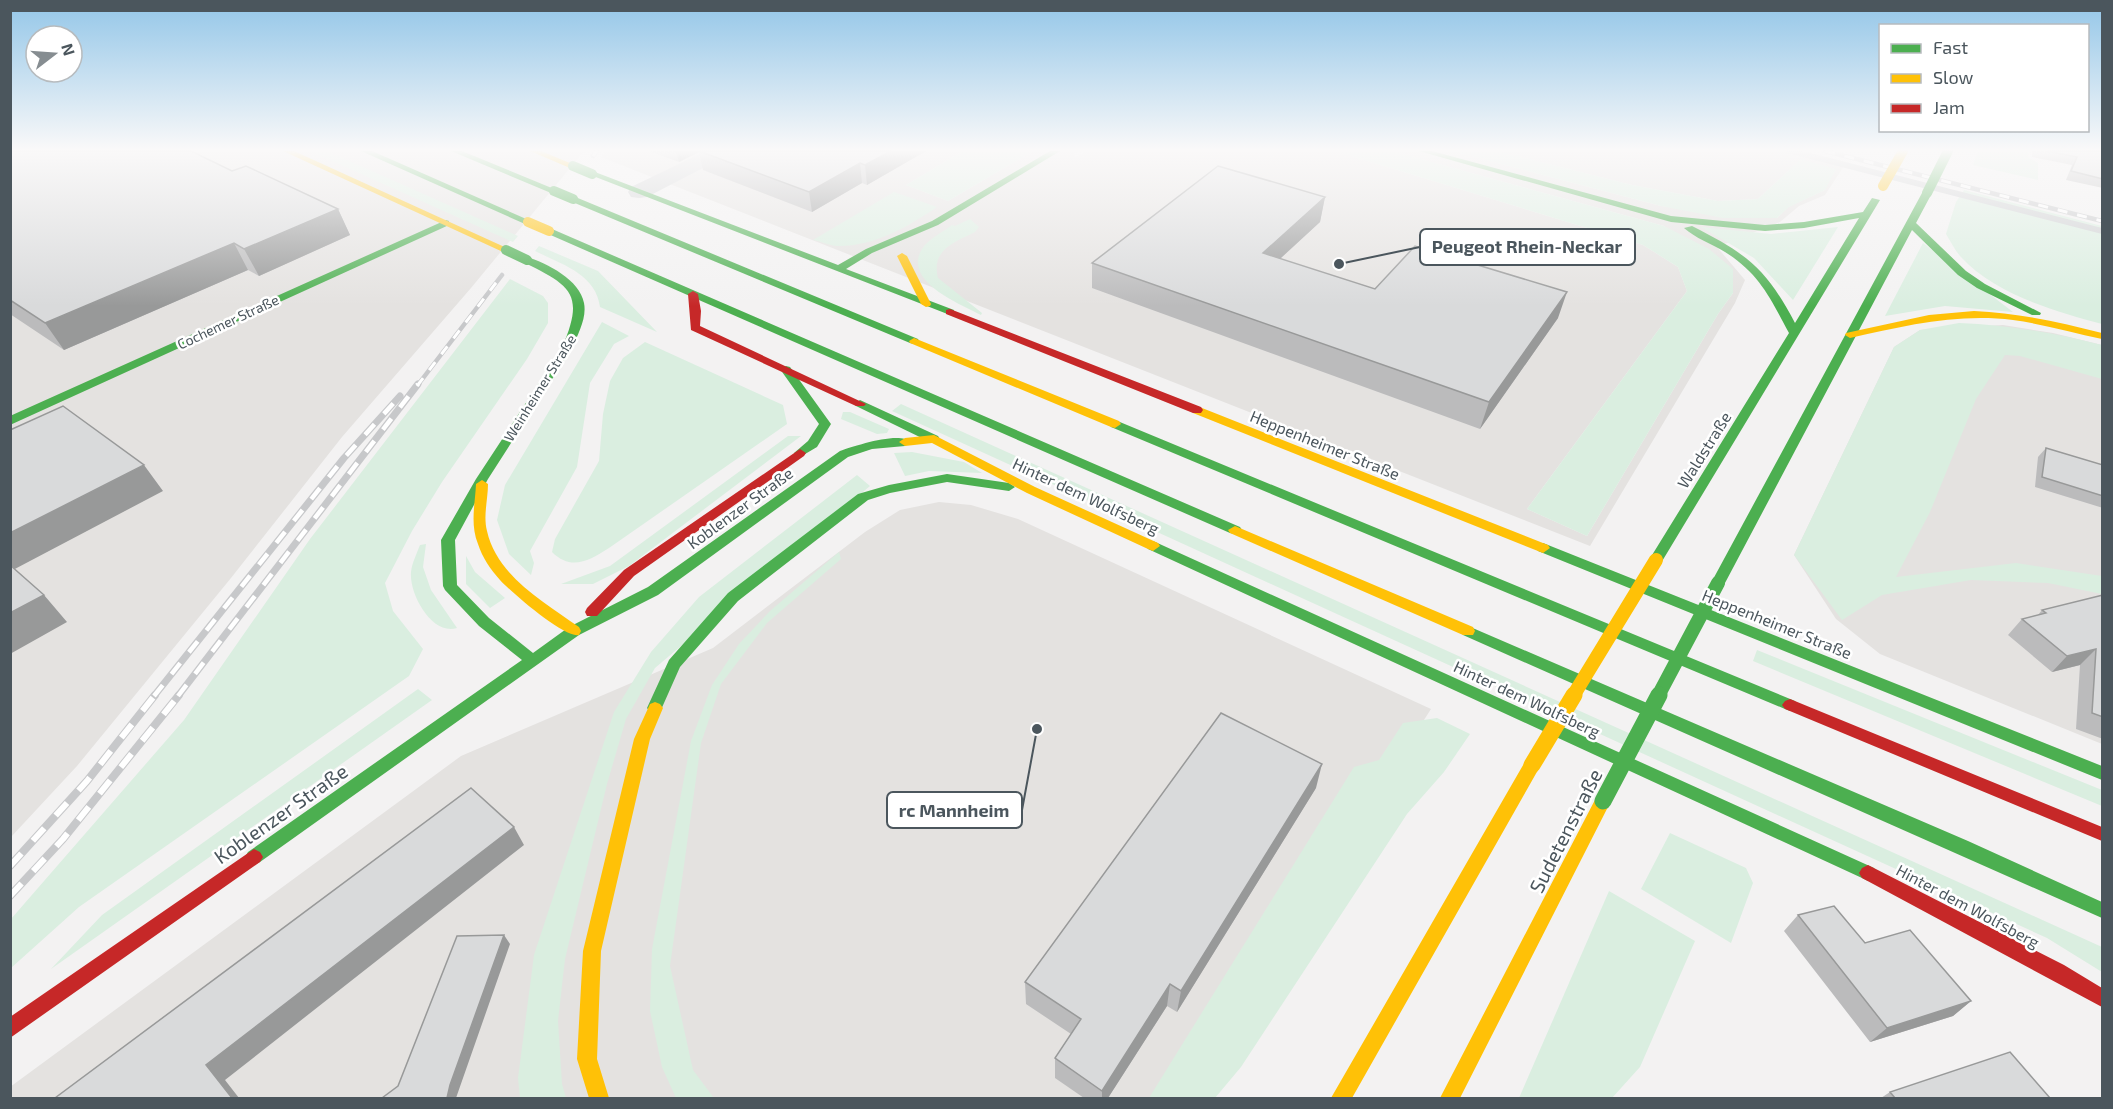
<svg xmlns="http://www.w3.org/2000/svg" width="2113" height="1109" font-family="'Exo 2',sans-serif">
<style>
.commercial{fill:#e4e2e0}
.green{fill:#daeee0}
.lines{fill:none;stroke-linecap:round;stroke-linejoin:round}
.lane{fill:#ccced0;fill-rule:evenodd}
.street{fill:#ccced0;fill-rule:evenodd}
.fast{fill:#4caf50;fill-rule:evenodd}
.slow{fill:#ffc107;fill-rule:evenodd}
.jam{fill:#c62828;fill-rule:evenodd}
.rail-far2-casing{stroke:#c7c8ca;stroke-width:4.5}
.rail-far1-casing{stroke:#c7c8ca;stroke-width:7}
.rail-casing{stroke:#c7c8ca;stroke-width:8}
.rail-far2{stroke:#fff;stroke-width:3;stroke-dasharray:10;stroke-linecap:butt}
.rail-far1{stroke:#fff;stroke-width:4.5;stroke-dasharray:14;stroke-linecap:butt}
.rail{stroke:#fff;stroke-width:6;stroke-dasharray:17;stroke-linecap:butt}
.fast-bridge-far2{stroke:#4caf50;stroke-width:10}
.fast-bridge-far1{stroke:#4caf50;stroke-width:14}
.fast-bridge{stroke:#4caf50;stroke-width:17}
.slow-bridge-far2{stroke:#ffc107;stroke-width:10}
.slow-bridge-far1{stroke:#ffc107;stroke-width:14}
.slow-bridge{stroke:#ffc107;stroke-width:17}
.wall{fill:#bbbbbc}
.shaded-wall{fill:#989999}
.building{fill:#d9dadb;stroke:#989999;stroke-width:1.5}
.labels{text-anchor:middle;stroke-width:5;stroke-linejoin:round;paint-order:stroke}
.far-street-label{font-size:14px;fill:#4b565d;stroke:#fff}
.street-label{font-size:16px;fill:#4b565d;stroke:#fff}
.near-street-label{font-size:20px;fill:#4b565d;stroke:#fff}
.leader{fill:none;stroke:#4b565d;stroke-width:2}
.callout-dot{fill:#4b565d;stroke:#fff;stroke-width:2}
.callout{fill:#fff;stroke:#4b565d;stroke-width:2}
.callout-label{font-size:18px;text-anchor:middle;font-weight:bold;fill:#4b565d}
</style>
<rect width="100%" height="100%" fill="#f3f2f2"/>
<!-- commercial -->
<path class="commercial" d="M11 151H584L471 288 342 437 231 578 77 766 11 837Z
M606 151H963L906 185 948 201 1033 151H1078L1074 153 1075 157 1088 151H1335L1643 245 1678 267 1687 291 1527 509 1587 536 1718 314 1733 293 1664 226 1392 151H1452L1661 206 1777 218 1788 207 1825 190 1801 159 1758 199 1718 201 1632 185 1497 151H1783L1844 166 1825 195 1799 206 1780 222 1717 247 1745 280 1735 303 1590 546 601 157Z
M2003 325 2053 333 2102 345V744L1880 654 1836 619 1794 555 1894 347 1920 330Z
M939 502 971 505 1018 519 1431 709 1183 1098H11L10 1087 461 756 713 648 865 532 900 510Z"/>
<!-- green -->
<path class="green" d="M310 151H327L518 236 513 242Z
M963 151H1033L948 201 906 185Z
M1335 151H1392L1664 226 1709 249 1733 269V293L1718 314 1587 536 1527 509 1687 291 1678 267 1643 245Z
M1452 151H1497L1632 185 1718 201 1758 199 1801 159 1836 169 1825 190 1789 207 1777 218H1723L1661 206Z
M1978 151H2028V157L2038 163V180L1973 165Z
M1964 190 2102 226V324C2055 311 1996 295 1961 257 1955 251 1951 242 1946 234L1956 202Z
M894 192 937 207C908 227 873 247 836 246 828 245 820 241 813 240Z
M970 219 979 227 975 232C953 243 931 250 938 278L982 313 981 315C960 304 902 281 922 249 927 240 943 232 952 225L955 226Z
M1701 227 1771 234 1838 227 1793 300 1754 258Z
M1923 243 2013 312 1945 306 1885 316Z
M539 246 598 271 657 332 600 307C596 274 561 264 535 251Z
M510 279 543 296 548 303V323L527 359 442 482 412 531 385 583 393 611 423 649 409 676 79 907 11 968V919L184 720 310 539Z
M602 322 629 336 614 344 590 383 577 467 530 551 534 563 531 575 509 554 497 520 505 485Z
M1959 323C2009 325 2055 333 2102 345V379L2020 356 2005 355 1976 399 1930 512 1896 577 2016 563 2102 576V594L2048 583 1971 580 1882 595 1842 620 1794 555 1894 347 1920 330Z
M645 342 783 405 787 424 609 548C589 561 571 571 552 552L555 539 599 461 603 414 610 381 623 358Z
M901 404 2102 947V972L2047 938 892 411Z
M843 412H850L889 429 887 433 877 434 841 419Z
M788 436H801L629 566 593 584H561L610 566Z
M912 452 964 462 982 473 929 471 905 476 894 453Z
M857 475 870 486 655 668 626 719 607 784 565 959 558 1021 562 1084 566 1098H520L518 1078 534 955 614 712 651 652 699 597Z
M426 544 423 567 431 590 457 628C432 636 409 594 411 572 412 563 417 553 420 545Z
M839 552 841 559 767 623 721 684 701 743 670 966 693 1070 714 1098H676L662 1067 650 1011 652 949 691 741 712 685 739 644 770 611Z
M466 556 475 572 505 598 490 608 466 584Z
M1757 650 2102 790V806L1753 661Z
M418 689 432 700 51 969 102 915Z
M1437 718 1470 734 1444 772 1407 814 1241 1067 1215 1098H1149L1354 767 1379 760 1403 723Z
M1670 833 1746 868 1753 883 1731 943 1641 889Z
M1609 891 1695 941 1640 1067 1612 1098H1519Z"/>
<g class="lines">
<!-- lane -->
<path class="lane" d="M1786 151H1803L2102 228V234L1787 153Z"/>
<!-- street -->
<path class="street" d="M706 151H731L728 155 647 197 639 198 631 197 628 192 631 187Z"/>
<!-- fast -->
<path class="fast" d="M361 151H372L533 222 525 224Z
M451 151H462L559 191 551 193Z
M1050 151H1060L938 225 872 253 846 269 954 310V314L950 315 588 174 595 172 838 265 866 249 932 221Z
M1419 151H1432L1671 216 1765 225 1804 222 1863 212 1872 198 1880 200 1661 563H1651L1649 560 1789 333C1770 298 1760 274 1725 252 1712 244 1695 238 1684 228L1692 226C1747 254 1766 268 1795 323L1859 218 1804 228 1765 231 1671 222Z
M1927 190 1932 193 1916 223 1966 271 1985 284 2041 313 2040 315H2032L1977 288 1958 275 1912 230 1725 583 1723 586H1713L1711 583 1922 193Z
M573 196 918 339 919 341 914 344 910 343 570 201V197Z
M446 220 449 221V225L10 425V416Z
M546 229H552L1240 527 1242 530 1235 534 1230 533 546 233Z
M527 257C547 263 580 280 584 303 587 318 578 334 572 348L488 479 455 540 457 585 489 618 533 653 569 627 648 587 840 451C855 446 899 431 911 442L905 446 872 449 848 457 658 595 579 635 260 862 254 865 248 862 245 857 248 852 522 660 479 626 445 590 443 586 441 540 476 479 562 348C585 294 572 286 523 262V258Z
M786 366 790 367 831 424 817 447 800 457 794 453 808 441 819 424 780 369Z
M860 400 938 436 940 439 934 443 930 442 856 406 854 404Z
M1115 420 1795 701 1798 705 1795 709 1790 711 1785 709 1111 427 1109 424 1111 421Z
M947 474 1009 483 1015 487 1009 491 947 482 890 493 868 500 738 601 680 667 660 712 655 714 650 712 647 708 669 660 728 593 858 494 889 485Z
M1153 541 1874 868 1877 873 1874 878 1868 881 1862 878 1148 549 1146 546 1148 543Z
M1543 543 2102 766V780L1538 551 1536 548Z
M1468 626 1968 841 2102 902V918L1463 635 1461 631 1463 627Z"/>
<!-- slow -->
<path class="slow" d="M283 151H294L511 250 503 252Z
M530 151H541L577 166 570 168Z
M902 253 907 256 931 304 930 306 926 307 921 304 897 256Z
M1974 311C2018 313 2060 322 2102 333V339C2073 333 2043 324 2013 320 1957 313 1904 326 1850 338L1845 335 1846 333 1929 315Z
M914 338 1119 421 1121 424 1115 428 1111 427 910 343 909 341Z
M1197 406 1548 545 1550 548 1543 553 1193 413 1191 410Z
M934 435 1035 487 1158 543 1160 546 1153 551 1148 549 1027 493 932 443 905 446 899 442 905 438Z
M482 480 488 484C488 499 483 516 487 531 497 576 544 602 579 627L581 631 579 635C565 639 511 592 500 580 491 570 482 557 478 544 470 524 475 505 476 484Z
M1235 526 1473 627 1475 631 1473 635H1463L1230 533 1228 530Z
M655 702 660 704 663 708 650 739 601 951 597 1059 609 1098H589L577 1059 583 951 634 739 650 704Z
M1532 758 1538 760 1540 765 1538 770 1352 1098H1331L1526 760Z
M1603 794 1609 796 1611 801 1460 1098H1440L1597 796Z"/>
<!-- jam -->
<path class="jam" d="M693 291 698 294 701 311 700 326 866 404 864 406H856L691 330 688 294Z
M950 309 1201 407 1203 410 1201 413H1193L946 314V310Z
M800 449 806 453 804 456 634 576 597 616H587L585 612 587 608 624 570Z
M1790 699 2102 827V841L1785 709 1782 705 1785 701Z
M254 849 260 852 263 857 260 862 10 1038V1017Z
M1868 865 2064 965 2102 988V1007L1862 878 1859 873 1862 868Z"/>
<!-- rail-far2 casing -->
<g class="rail-far2-casing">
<path id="rail-far2" d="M1825 151 2102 221
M593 156 597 151
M417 386 502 275"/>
</g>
<!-- rail-far1 casing -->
<g class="rail-far1-casing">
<path id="rail-far1" d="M154 696 344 458 400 396
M178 696 418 384"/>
</g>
<!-- rail casing -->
<g class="rail-casing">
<path id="rail" d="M10 866 87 781 155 695
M10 896 63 839 179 695"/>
</g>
<!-- rail-far2 -->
<use href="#rail-far2" class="rail-far2"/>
<!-- rail-far1 -->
<use href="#rail-far1" class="rail-far1"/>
<!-- rail -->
<use href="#rail" class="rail"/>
<!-- fast-bridge-far2 -->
<path class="fast-bridge-far2" d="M573 166 592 174
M554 191 573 199
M1927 193 1948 151
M506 250 527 260"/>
<!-- fast-bridge-far1 -->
<path class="fast-bridge-far1" d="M1658 696 1718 583"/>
<!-- fast-bridge -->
<path class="fast-bridge" d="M1603 801 1659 695"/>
<!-- slow-bridge-far2 -->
<path class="slow-bridge-far2" d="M1883 186 1903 151
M528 222 549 231"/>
<!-- slow-bridge-far1 -->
<path class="slow-bridge-far1" d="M1573 696 1656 560"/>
<!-- slow-bridge -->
<path class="slow-bridge" d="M1532 765 1574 695"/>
</g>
<!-- wall -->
<path class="wall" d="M10 151 232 171 338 209 350 235 259 276 248 270 64 350 10 314Z
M649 151H926L867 185 862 183 812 212 703 170 699 152 679 162Z
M2032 151H2103V188L2066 180 2072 165 2032 157Z
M1325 197 1320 222 1280 259 1375 289 1558 318 1480 429 1092 288V263Z
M2046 448 2103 465V508L2035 487 2038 457Z
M2103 595V739L2076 729 2080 665 2052 672 2008 635 2022 619 2038 615 2042 610Z
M1316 788 1177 1012 1167 1006 1108 1098H1084L1055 1078V1058L1071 1034 1026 1004 1025 982Z
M1798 915 1865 943 1971 1001 1953 1016 1870 1042 1784 931Z
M1890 1092 2050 1098H1881Z"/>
<!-- shaded-wall -->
<path class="shaded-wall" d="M676 151H701L679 162Z
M891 151H926L867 185 865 165Z
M860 163 862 183 812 212 809 192Z
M1325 197 1320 222 1259 278 1263 253Z
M338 209 350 235 259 276 244 249Z
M234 243 248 270 64 350 45 323Z
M1567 292 1558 318 1480 429 1489 402Z
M144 465 163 491 11 571 10 533Z
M44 595 67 622 10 654V613Z
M2096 649 2080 665 2052 672 2067 656Z
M1322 764 1316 788 1177 1012 1181 991Z
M514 827 524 845 225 1080 239 1098H232L206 1065Z
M504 935 510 944 456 1098H447L450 1085Z
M1170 984 1167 1006 1108 1098H1102V1091Z
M1971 1001 1953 1016 1870 1042 1887 1028Z"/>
<!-- building -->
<path class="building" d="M10 151H191L232 171 246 166 338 209 244 249 234 243 45 323 10 300Z
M699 151H891L865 165 860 163 809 192Z
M2048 151H2103V179L2071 171 2077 157Z
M1218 166 1325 197 1263 253 1375 289 1415 246 1567 292 1489 402 1092 263Z
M63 406 144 465 10 533V430Z
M2046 448 2103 465V496L2042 477Z
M10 565 44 595 10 613Z
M2103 595V717L2092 713 2096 649 2067 656 2022 619 2046 613 2042 610Z
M1221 713 1322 764 1181 991 1170 984 1102 1091 1055 1058 1081 1019 1025 982Z
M471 788 514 827 206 1065 232 1098H55Z
M1834 906 1865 943 1910 930 1971 1001 1887 1028 1798 915Z
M504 935 450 1085 447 1098H382L398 1086 457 936Z
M2010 1052 2050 1098H1895L1890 1092Z"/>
<!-- sky -->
<linearGradient id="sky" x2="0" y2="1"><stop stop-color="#93c6e8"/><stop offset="0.49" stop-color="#faf9f9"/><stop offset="1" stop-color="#faf9f9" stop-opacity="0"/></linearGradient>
<rect width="2113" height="306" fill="url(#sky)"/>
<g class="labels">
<!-- far-street labels -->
<g class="far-street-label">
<text transform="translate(228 322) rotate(-25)" y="5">Cochemer Straße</text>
<text transform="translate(540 388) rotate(-58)" y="5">Weinheimer Straße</text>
</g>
<!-- street labels -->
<g class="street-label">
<text transform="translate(1325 445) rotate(22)" y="6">Heppenheimer Straße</text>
<text transform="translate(1704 450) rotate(-58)" y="6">Waldstraße</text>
<text transform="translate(1086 496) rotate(25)" y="6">Hinter dem Wolfsberg</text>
<text transform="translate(740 508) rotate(-36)" y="6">Koblenzer Straße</text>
<text transform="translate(1777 624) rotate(22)" y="6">Heppenheimer Straße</text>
<text transform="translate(1527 699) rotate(25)" y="6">Hinter dem Wolfsberg</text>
<text transform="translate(1968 906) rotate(28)" y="6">Hinter dem Wolfsberg</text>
</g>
<!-- near-street labels -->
<g class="near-street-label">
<text transform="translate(281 814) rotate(-35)" y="7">Koblenzer Straße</text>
<text transform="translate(1566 831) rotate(-63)" y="7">Sudetenstraße</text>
</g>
</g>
<!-- callouts -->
<path class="leader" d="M1339 264L1420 247M1037 729L1022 810"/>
<g class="callout-dot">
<circle cx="1339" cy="264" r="6"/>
<circle cx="1037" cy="729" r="6"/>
</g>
<g class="callout">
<rect x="1420" y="229" width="215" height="36" rx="6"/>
<rect x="887" y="792" width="135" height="36" rx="6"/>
</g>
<g class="callout-label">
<text x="1527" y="253">Peugeot Rhein-Neckar</text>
<text x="954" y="817">rc Mannheim</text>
</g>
<!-- border -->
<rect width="2113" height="1109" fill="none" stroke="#4b565d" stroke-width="24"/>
<!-- legend -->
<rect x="1879" y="24" width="210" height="108" fill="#ffffff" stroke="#b7bbbe" stroke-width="1.5"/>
<rect x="1891" y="44" width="30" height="9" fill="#4caf50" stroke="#b7bbbe" stroke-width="1.5"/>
<text x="1933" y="54" font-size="18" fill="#4b565d">Fast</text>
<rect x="1891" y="74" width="30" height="9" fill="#ffc107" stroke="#b7bbbe" stroke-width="1.5"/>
<text x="1933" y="84" font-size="18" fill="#4b565d">Slow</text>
<rect x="1891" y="104" width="30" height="9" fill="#c62828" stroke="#b7bbbe" stroke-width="1.5"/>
<text x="1933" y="114" font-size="18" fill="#4b565d">Jam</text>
<!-- north arrow -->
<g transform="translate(54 54) rotate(73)"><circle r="28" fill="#ffffff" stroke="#b7bbbe" stroke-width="1.5"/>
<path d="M0-4.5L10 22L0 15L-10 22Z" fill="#868d91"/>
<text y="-9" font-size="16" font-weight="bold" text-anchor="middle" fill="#4b565d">N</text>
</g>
</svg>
